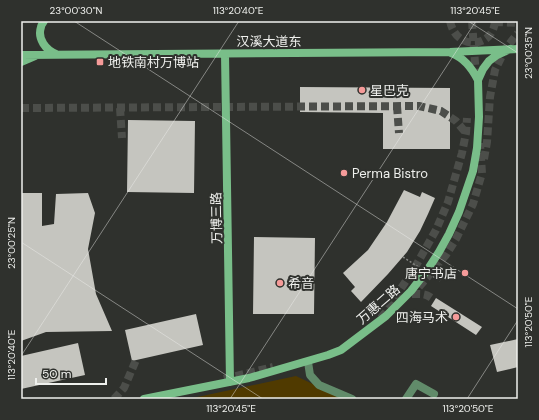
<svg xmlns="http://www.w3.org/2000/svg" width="539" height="420" font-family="'DM Sans','Noto Sans SC',sans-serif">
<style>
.green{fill:#503a00}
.building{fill:#c5c5bf}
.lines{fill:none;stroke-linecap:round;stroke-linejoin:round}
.secondary-tunnel{stroke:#4c4e4a;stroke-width:8;stroke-dasharray:8 4;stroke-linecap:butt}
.street{stroke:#618b6a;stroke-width:8}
.secondary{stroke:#79be89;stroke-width:8}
.path-bridge{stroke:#848682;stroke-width:1.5;stroke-dasharray:2 2;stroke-linecap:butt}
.ticks{fill:none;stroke:#eff0ed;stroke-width:1;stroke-opacity:0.45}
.poi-dot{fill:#f59b99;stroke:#2f312d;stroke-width:1.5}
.labels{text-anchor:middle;stroke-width:4;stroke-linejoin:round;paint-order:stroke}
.street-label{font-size:13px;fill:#eff0ed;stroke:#2f312d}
.poi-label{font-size:13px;fill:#eff0ed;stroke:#2f312d;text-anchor:start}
.neatline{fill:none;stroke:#eff0ed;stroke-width:1.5}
.ticks-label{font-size:10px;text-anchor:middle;fill:#eff0ed}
</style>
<rect width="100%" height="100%" fill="#2f312d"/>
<!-- green -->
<path class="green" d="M296 376 344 399H188Z"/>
<!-- building -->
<path class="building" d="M300 87 450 88V149H383V113L300 112Z
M128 120 195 121 194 193 127 192Z
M404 190 420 197 422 192 435 198 428 214 420 231 407 252 388 274 361 302 351 291 355 287 343 273 368 250 387 222Z
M21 193H42V226L54 224 56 194 88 193 95 213 88 249 96 294 112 331 46 332 21 341Z
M254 237 315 238 314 314H253Z
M436 298 482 327 476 335 431 306Z
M196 314 203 345 132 361 125 330Z
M518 339V367L497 372 490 345Z
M78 343 85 375 21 389V356Z"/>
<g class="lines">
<!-- secondary-tunnel -->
<path class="secondary-tunnel" d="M450 21C456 51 493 49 495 21
M472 21 476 77
M495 22 518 23
M397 106 399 133
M21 108 419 106 441 111 456 121 466 133
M120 108 122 138
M484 159 487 142 490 97 495 70 506 48 518 33
M419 287 446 255 456 239 473 204 482 173 480 143
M412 294C422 294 425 293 433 299
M381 318 414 269 436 230 448 202 462 153 466 133 467 118
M224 379 273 367
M114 399 124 388 136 360"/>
<!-- street -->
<path class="street" d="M308 362 310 375 319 385 352 399
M406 399 416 384 434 394"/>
<!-- secondary -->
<path class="secondary" d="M44 21C43 23 41 25 41 27 37 39 46 50 56 54
M451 53C464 58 471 67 478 80
M225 54 230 382
M21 55 450 52 518 49
M21 62 35 56
M144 399 249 378 328 355 341 350 386 316 411 291 428 269 439 252 449 234 459 212 473 171 477 148 479 117 478 80 483 69 489 61 497 55 510 49"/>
<!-- path-bridge -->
<path class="path-bridge" d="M403 257 440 281"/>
</g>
<!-- ticks -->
<path class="ticks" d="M74 21 518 309M468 21 518 53M21 242 263 399M21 356 239 21M230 399 476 21M467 399 518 320"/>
<!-- markers -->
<g class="poi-dot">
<rect x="96" y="58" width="8" height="8" rx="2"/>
<circle cx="362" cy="90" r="4"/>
<circle cx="344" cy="173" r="4"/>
<circle cx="465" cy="273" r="4"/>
<circle cx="280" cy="283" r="4"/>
<circle cx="456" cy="317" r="4"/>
</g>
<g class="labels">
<!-- street labels -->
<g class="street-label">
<text x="269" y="46">汉溪大道东</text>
<text transform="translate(216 218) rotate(-91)" y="5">万博三路</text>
<text transform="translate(378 304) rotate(-41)" y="5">万惠二路</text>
</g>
<!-- poi labels -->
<g class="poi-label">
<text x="108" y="67">地铁南村万博站</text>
<text x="370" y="95">星巴克</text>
<text x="352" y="178">Perma Bistro</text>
<text x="457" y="278" text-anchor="end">唐宁书店</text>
<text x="288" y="288">希音</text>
<text x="448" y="322" text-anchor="end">四海马术</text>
</g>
</g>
<!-- border -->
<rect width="539" height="420" fill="none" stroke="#2f312d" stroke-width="44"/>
<!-- scale -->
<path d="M36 378v6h70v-6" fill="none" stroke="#eff0ed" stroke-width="2"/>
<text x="42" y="378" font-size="12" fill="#eff0ed" stroke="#2f312d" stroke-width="3" paint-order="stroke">50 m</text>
<rect x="22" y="22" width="495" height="376" class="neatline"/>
<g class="ticks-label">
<text x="76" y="14">23°00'30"N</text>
<text x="238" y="14">113°20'40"E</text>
<text x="475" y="14">113°20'45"E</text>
<text transform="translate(528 53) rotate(-90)" y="4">23°00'35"N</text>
<text transform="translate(11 243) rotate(-90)" y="4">23°00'25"N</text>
<text transform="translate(528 322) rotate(-90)" y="4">113°20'50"E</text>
<text transform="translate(11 355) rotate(-90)" y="4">113°20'40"E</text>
<text x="231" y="412">113°20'45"E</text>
<text x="468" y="412">113°20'50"E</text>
</g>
</svg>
